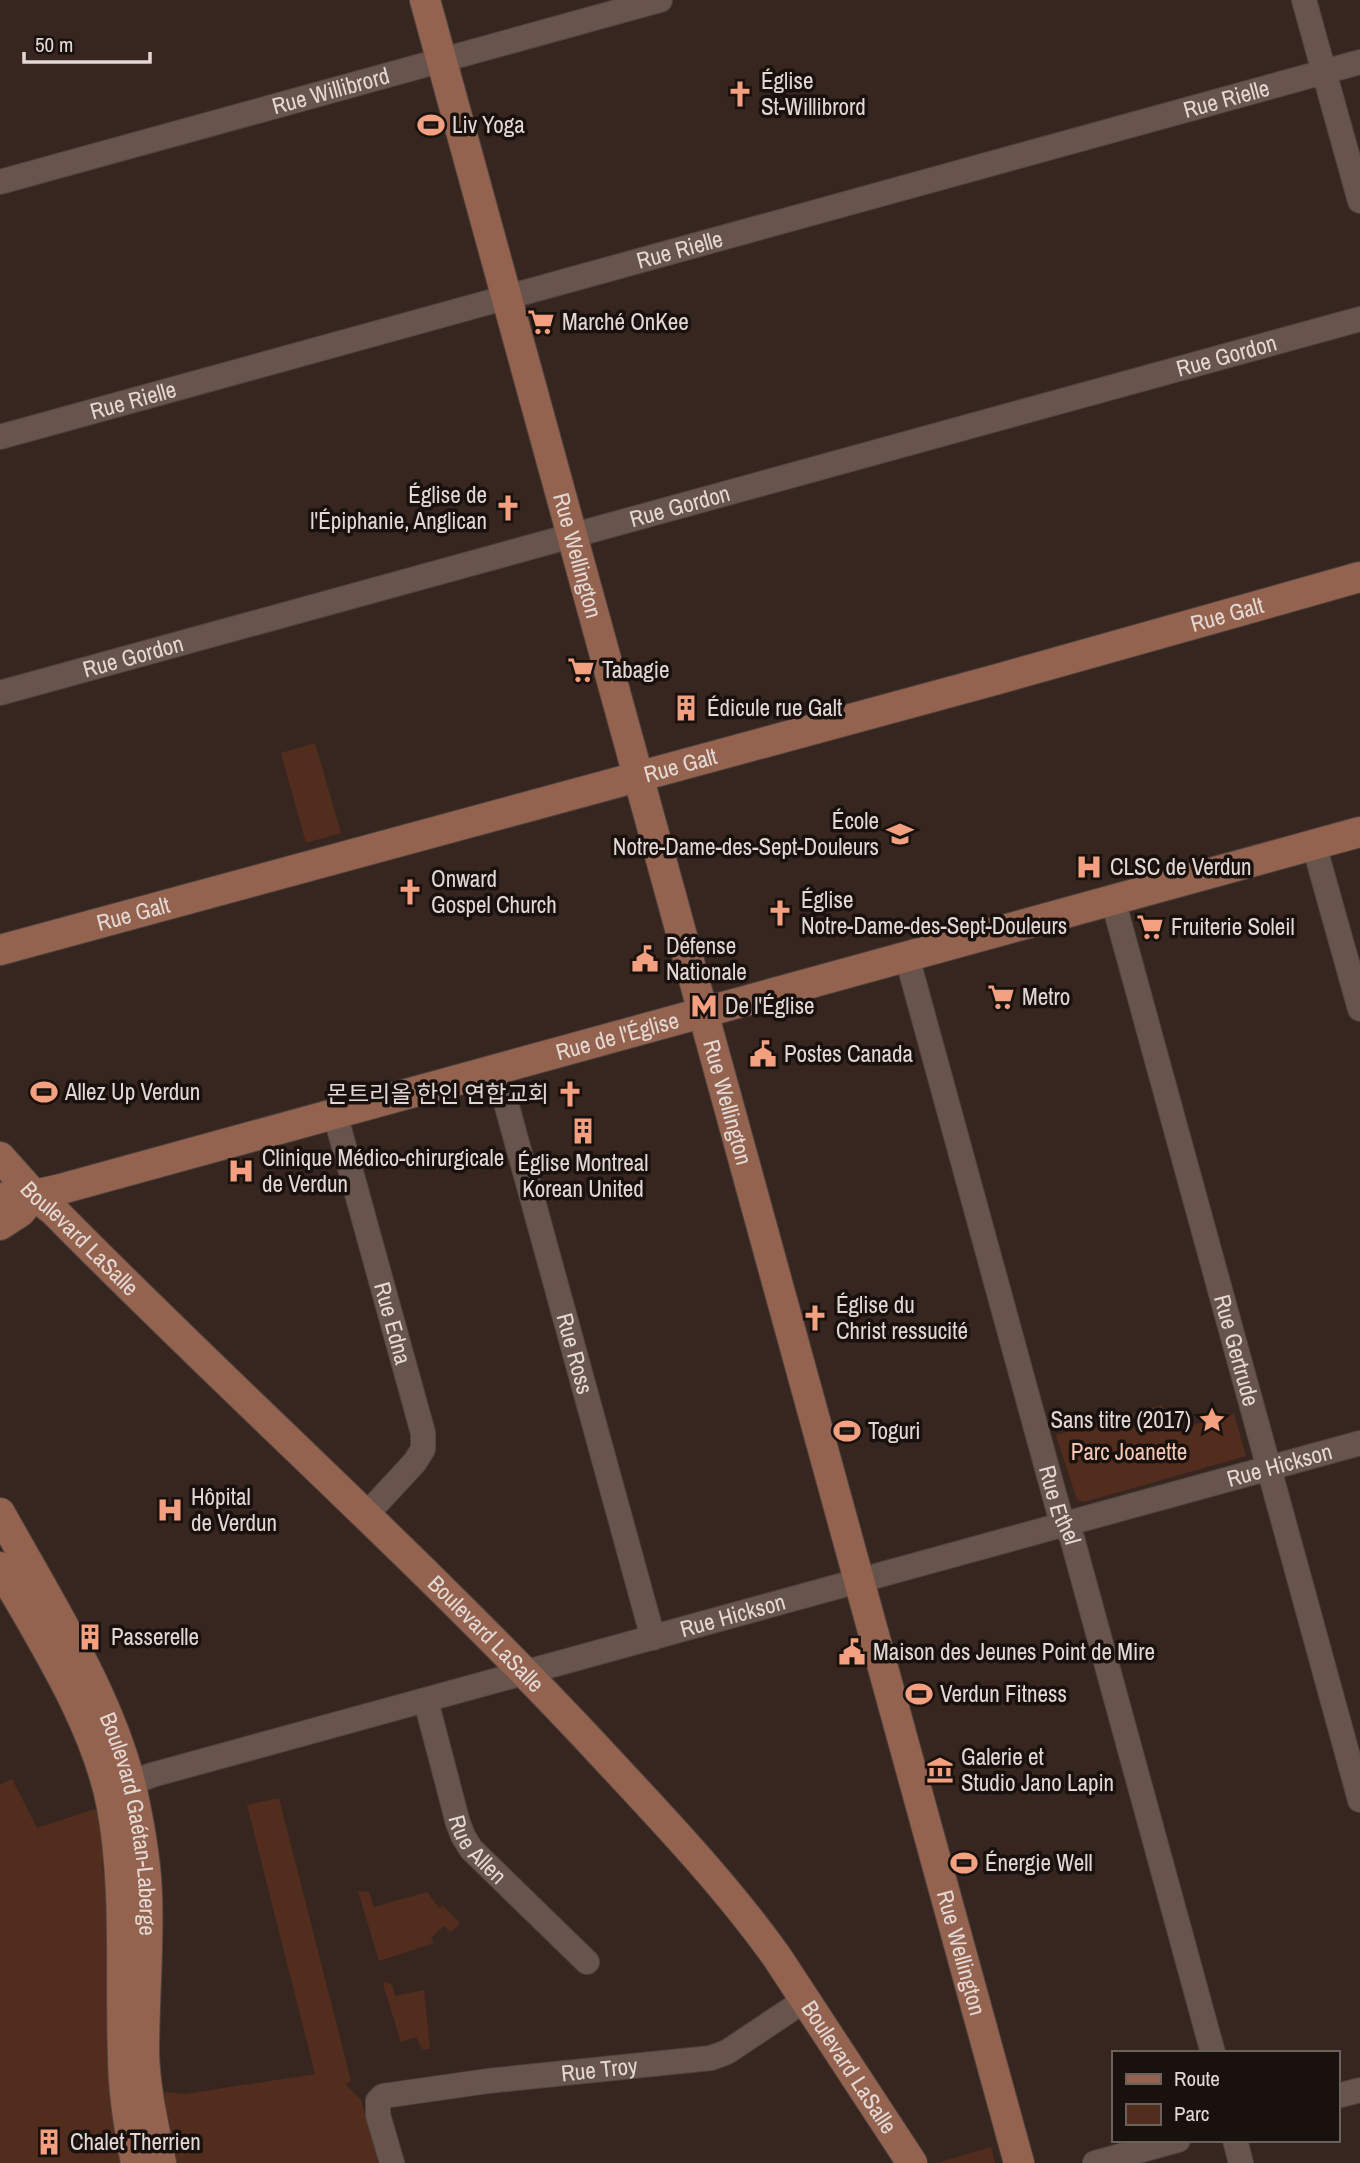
<svg xmlns="http://www.w3.org/2000/svg" width="1360" height="2163" font-family="'Archivo Narrow','Noto Sans KR',sans-serif">
<style>
.green{fill:#522d1e}
.lines{fill:none;stroke-linecap:round;stroke-linejoin:round}
.minor-casing{stroke:#51433e;stroke-width:26}
.major-casing{stroke:#51433e;stroke-width:32}
.minor{stroke:#67544c;stroke-width:24}
.major{stroke:#93634f;stroke-width:30}
.labels{text-anchor:middle;stroke-width:7;stroke-linejoin:round;paint-order:stroke}
.poi-label{font-size:23px;fill:#e4d8d4;stroke:#19110e;text-anchor:start}
.street-label{font-size:23px;fill:#e4d8d4;stroke:#19110e}
.park-label{font-size:23px;fill:#f5c7b5;stroke:#19110e}
</style>
<rect width="100%" height="100%" fill="#372620"/>
<!-- green -->
<path class="green" d="M315 743 341 833 306 843 281 753Z
M1162 1405 1170 1431 1234 1414 1246 1456 1084 1502 1077 1500 1056 1435Z
M12 1779 37 1828 95 1809 99 1818 107 1862 102 1863 103 1872H108L122 2163H0V1785Z
M279 1798 351 2081 345 2084 361 2100 378 2163H174L164 2092 185 2094 315 2074 247 1805Z
M358 1891 369 1892 374 1907 427 1892 440 1909 442 1905 460 1923 451 1932 443 1926 431 1938 434 1943 379 1961Z
M386 1982 392 1985 395 1996 424 1990 430 2049H422L416 2037 401 2042 383 1984Z
M991 2147 995 2163H937Z"/>
<g class="lines">
<!-- minor casing -->
<g class="minor-casing">
<g id="minor">
<path d="M1304 0 1360 201"/>
<path id="s1" d="M0 182 660 0"/>
<path id="s2" d="M0 437 1360 62"/>
<path id="s3" d="M0 693 1360 319"/>
<path d="M1314 845 1360 1009"/>
<path id="s4" d="M1113 900 1360 1800"/>
<path id="s5" d="M907 957 1059 1512 1072 1538 1213 2053"/>
<path id="s6" d="M497 1070 653 1638"/>
<path id="s7" d="M335 1114 423 1433V1449L415 1462 365 1516"/>
<path id="s8" d="M426 1701 458 1823 463 1836 471 1849 587 1962"/>
<path id="s9" d="M113 1790 152 1775 1360 1443"/>
<path d="M1337 2096 1360 2090"/>
<path d="M1235 2140 1241 2163"/>
<path id="s10" d="M392 2163 378 2115V2101L383 2096 488 2081 711 2058 727 2052 805 2000"/>
<path d="M1095 2163 1178 2140"/>
</g>
</g>
<!-- major casing -->
<g class="major-casing">
<g id="major">
<path id="s11" d="M425 0 1019 2163"/>
<path id="s12" d="M0 950 998 679 1360 577"/>
<path id="s13" d="M0 1157 34 1195 54 1211C231 1391 419 1558 591 1742 655 1811 722 1880 777 1957L912 2163"/>
<path id="s14" d="M0 1199 9 1196 34 1195 61 1189 1360 832"/>
<path d="M0 1225 20 1212 34 1195"/>
<path id="s15" d="M0 1513C48 1600 115 1703 134 1800 140 1829 146 1865 147 1894 149 1947 144 2000 144 2053 145 2090 154 2127 161 2163"/>
<path d="M0 1567C41 1639 97 1725 112 1807 127 1890 120 1974 123 2057 123 2093 129 2128 136 2163"/>
</g>
</g>
<!-- minor -->
<use href="#minor" class="minor"/>
<!-- major -->
<use href="#major" class="major"/>
</g>
<!-- icons -->
<defs>
<g id="church-bare" transform="scale(2.1)"><path d="M-1.2-6h2.4v3.5h3.3v2.4h-3.3V6h-2.4V-.1h-3.3v-2.4h3.3Z" fill="#f2a07f" stroke="#19110e" stroke-width="2.5" paint-order="stroke"/></g>
<g id="stadium-bare" transform="scale(2.1)"><path d="M0-5a6.5 5 0 1 0 0 10a6.5 5 0 1 0 0-10ZM-3.5-1.8h7v3.6h-7Z" fill="#f2a07f" stroke="#19110e" stroke-width="2.5" paint-order="stroke"/></g>
<g id="supermarket-bare" transform="scale(2.1)"><path d="M-6-5.5h2.5l.6 2H6L4.5 2H-2.5L-4.4-4H-6ZM-1.5 3.2a1.3 1.3 0 1 0 .1 0ZM3 3.2a1.3 1.3 0 1 0 .1 0Z" fill="#f2a07f" stroke="#19110e" stroke-width="2.5" paint-order="stroke"/></g>
<g id="building-bare" transform="scale(2.1)"><path d="M-4-6H4V6H1V3H-1V6H-4ZM-2.5-4.3h1.7v1.8h-1.7ZM.8-4.3h1.7v1.8H.8ZM-2.5-1h1.7V.8h-1.7ZM.8-1h1.7V.8H.8Z" fill="#f2a07f" stroke="#19110e" stroke-width="2.5" paint-order="stroke"/></g>
<g id="school-bare" transform="scale(2.1)"><path d="M0-5L7-2L0 1L-7-2ZM-4 1L0 2.5L4 1V4Q0 6-4 4Z" fill="#f2a07f" stroke="#19110e" stroke-width="2.5" paint-order="stroke"/></g>
<g id="hospital-bare" transform="scale(2.1)"><path d="M-5-5h3v3.5h4V-5h3V5h-3V1.5h-4V5h-3Z" fill="#f2a07f" stroke="#19110e" stroke-width="2.5" paint-order="stroke"/></g>
<g id="civic-bare" transform="scale(2.1)"><path d="M-.6-6.5H3V-4.5H.6V-3L4-1V1h2V6H-6V1h2V-1L-.6-3ZM-1.2 2.5V6h2.4V2.5Z" fill="#f2a07f" stroke="#19110e" stroke-width="2.5" paint-order="stroke"/></g>
<g id="metro-bare" transform="scale(2.1)"><path d="M-5.5 5V-5H-3L0 0L3-5H5.5V5H3V-.5L0 4L-3-.5V5Z" fill="#f2a07f" stroke="#19110e" stroke-width="2.5" paint-order="stroke"/></g>
<g id="sight-bare" transform="scale(2.1)"><path d="M0-6L1.8-2.2L6-1.7L2.9 1.2L3.7 5.4L0 3.3L-3.7 5.4L-2.9 1.2L-6-1.7L-1.8-2.2Z" fill="#f2a07f" stroke="#19110e" stroke-width="2.5" paint-order="stroke"/></g>
<g id="museum-bare" transform="scale(2.1)"><path d="M0-6L6-3V-2H-6V-3ZM-5-1h2V3h-2ZM-1-1h2V3h-2ZM3-1h2V3H3ZM-6 4H6V6H-6Z" fill="#f2a07f" stroke="#19110e" stroke-width="2.5" paint-order="stroke"/></g>
</defs>
<g fill-rule="evenodd">
<use href="#church-bare" x="740" y="94"/>
<use href="#stadium-bare" x="431" y="125"/>
<use href="#supermarket-bare" x="541" y="322"/>
<use href="#church-bare" x="508" y="508"/>
<use href="#supermarket-bare" x="581" y="670"/>
<use href="#building-bare" x="686" y="708"/>
<use href="#school-bare" x="900" y="834"/>
<use href="#hospital-bare" x="1089" y="867"/>
<use href="#church-bare" x="410" y="892"/>
<use href="#church-bare" x="780" y="913"/>
<use href="#supermarket-bare" x="1150" y="927"/>
<use href="#civic-bare" x="645" y="959"/>
<use href="#supermarket-bare" x="1001" y="997"/>
<use href="#metro-bare" x="704" y="1006"/>
<use href="#civic-bare" x="763" y="1054"/>
<use href="#stadium-bare" x="44" y="1092"/>
<use href="#church-bare" x="570" y="1094"/>
<use href="#building-bare" x="583" y="1131"/>
<use href="#hospital-bare" x="241" y="1171"/>
<use href="#church-bare" x="815" y="1318"/>
<use href="#sight-bare" x="1212" y="1420"/>
<use href="#stadium-bare" x="847" y="1431"/>
<use href="#hospital-bare" x="170" y="1510"/>
<use href="#building-bare" x="90" y="1637"/>
<use href="#civic-bare" x="852" y="1652"/>
<use href="#stadium-bare" x="919" y="1694"/>
<use href="#museum-bare" x="940" y="1770"/>
<use href="#stadium-bare" x="964" y="1863"/>
<use href="#building-bare" x="49" y="2142"/>
</g>
<g class="labels">
<!-- poi labels -->
<g class="poi-label">
<text x="761" y="89">Église<tspan x="761" dy="26">St-Willibrord</tspan></text>
<text x="452" y="133">Liv Yoga</text>
<text x="562" y="330">Marché OnKee</text>
<text x="487" y="503" text-anchor="end">Église de<tspan x="487" dy="26">l'Épiphanie, Anglican</tspan></text>
<text x="602" y="678">Tabagie</text>
<text x="707" y="716">Édicule rue Galt</text>
<text x="879" y="829" text-anchor="end">École<tspan x="879" dy="26">Notre-Dame-des-Sept-Douleurs</tspan></text>
<text x="1110" y="875">CLSC de Verdun</text>
<text x="431" y="887">Onward<tspan x="431" dy="26">Gospel Church</tspan></text>
<text x="801" y="908">Église<tspan x="801" dy="26">Notre-Dame-des-Sept-Douleurs</tspan></text>
<text x="1171" y="935">Fruiterie Soleil</text>
<text x="666" y="954">Défense<tspan x="666" dy="26">Nationale</tspan></text>
<text x="1022" y="1005">Metro</text>
<text x="725" y="1014">De l'Église</text>
<text x="784" y="1062">Postes Canada</text>
<text x="65" y="1100">Allez Up Verdun</text>
<text x="549" y="1102" text-anchor="end">몬트리올 한인 연합교회</text>
<text x="262" y="1166">Clinique Médico-chirurgicale<tspan x="262" dy="26">de Verdun</tspan></text>
<text x="583" y="1171" text-anchor="middle">Église Montreal<tspan x="583" dy="26">Korean United</tspan></text>
<text x="836" y="1313">Église du<tspan x="836" dy="26">Christ ressucité</tspan></text>
<text x="1191" y="1428" text-anchor="end">Sans titre (2017)</text>
<text x="868" y="1439">Toguri</text>
<text x="191" y="1505">Hôpital<tspan x="191" dy="26">de Verdun</tspan></text>
<text x="111" y="1645">Passerelle</text>
<text x="873" y="1660">Maison des Jeunes Point de Mire</text>
<text x="940" y="1702">Verdun Fitness</text>
<text x="961" y="1765">Galerie et<tspan x="961" dy="26">Studio Jano Lapin</tspan></text>
<text x="985" y="1871">Énergie Well</text>
<text x="70" y="2150">Chalet Therrien</text>
</g>
<!-- street labels -->
<g class="street-label">
<text dy="8" stroke="none"><textPath href="#s1" startOffset="343">Rue Willibrord</textPath></text>
<text dy="8" stroke="none"><textPath href="#s2" startOffset="1272">Rue Rielle</textPath></text>
<text dy="8" stroke="none"><textPath href="#s2" startOffset="705">Rue Rielle</textPath></text>
<text dy="8" stroke="none"><textPath href="#s3" startOffset="1272">Rue Gordon</textPath></text>
<text dy="8" stroke="none"><textPath href="#s2" startOffset="138">Rue Rielle</textPath></text>
<text dy="8" stroke="none"><textPath href="#s3" startOffset="705">Rue Gordon</textPath></text>
<text dy="8" stroke="none"><textPath href="#s11" startOffset="576">Rue Wellington</textPath></text>
<text dy="8" stroke="none"><textPath href="#s12" startOffset="1272">Rue Galt</textPath></text>
<text dy="8" stroke="none"><textPath href="#s3" startOffset="138">Rue Gordon</textPath></text>
<text dy="8" stroke="none"><textPath href="#s12" startOffset="705">Rue Galt</textPath></text>
<text dy="8" stroke="none"><textPath href="#s12" startOffset="138">Rue Galt</textPath></text>
<text dy="8" stroke="none"><textPath href="#s14" startOffset="639">Rue de l'Église</textPath></text>
<text dy="8" stroke="none"><textPath href="#s11" startOffset="1143">Rue Wellington</textPath></text>
<text dy="8" stroke="none"><textPath href="#s13" startOffset="114">Boulevard LaSalle</textPath></text>
<text dy="8" stroke="none"><textPath href="#s7" startOffset="217">Rue Edna</textPath></text>
<text dy="8" stroke="none"><textPath href="#s4" startOffset="467">Rue Gertrude</textPath></text>
<text dy="8" stroke="none"><textPath href="#s6" startOffset="294">Rue Ross</textPath></text>
<text dy="8" stroke="none"><textPath href="#s9" startOffset="1211">Rue Hickson</textPath></text>
<text dy="8" stroke="none"><textPath href="#s5" startOffset="569">Rue Ethel</textPath></text>
<text dy="8" stroke="none"><textPath href="#s9" startOffset="644">Rue Hickson</textPath></text>
<text dy="8" stroke="none"><textPath href="#s13" startOffset="681">Boulevard LaSalle</textPath></text>
<text dy="8" stroke="none"><textPath href="#s15" startOffset="341">Boulevard Gaétan-Laberge</textPath></text>
<text dy="8" stroke="none"><textPath href="#s8" startOffset="159">Rue Allen</textPath></text>
<text dy="8" stroke="none"><textPath href="#s11" startOffset="2025">Rue Wellington</textPath></text>
<text dy="8" stroke="none"><textPath href="#s13" startOffset="1248">Boulevard LaSalle</textPath></text>
<text dy="8" stroke="none"><textPath href="#s10" startOffset="289">Rue Troy</textPath></text>
</g>
<!-- park labels -->
<g class="park-label">
<text x="1129" y="1460">Parc Joanette</text>
</g>
</g>
<!-- legend -->
<rect x="1112" y="2051" width="228" height="91" fill="#19110e" stroke="#6a615d" stroke-width="2"/>
<rect x="1126" y="2074" width="35" height="10" fill="#93634f" stroke="#6a615d" stroke-width="2"/>
<text x="1174" y="2086" font-size="21" fill="#e4d8d4">Route</text>
<rect x="1126" y="2104" width="35" height="21" fill="#522d1e" stroke="#6a615d" stroke-width="2"/>
<text x="1174" y="2121" font-size="21" fill="#e4d8d4">Parc</text>
<!-- scale -->
<path d="M24 52v10h126v-10" fill="none" stroke="#e4d8d4" stroke-width="3.5"/>
<text x="35" y="52" font-size="21" fill="#e4d8d4" stroke="#19110e" stroke-width="5" paint-order="stroke">50 m</text>
</svg>
